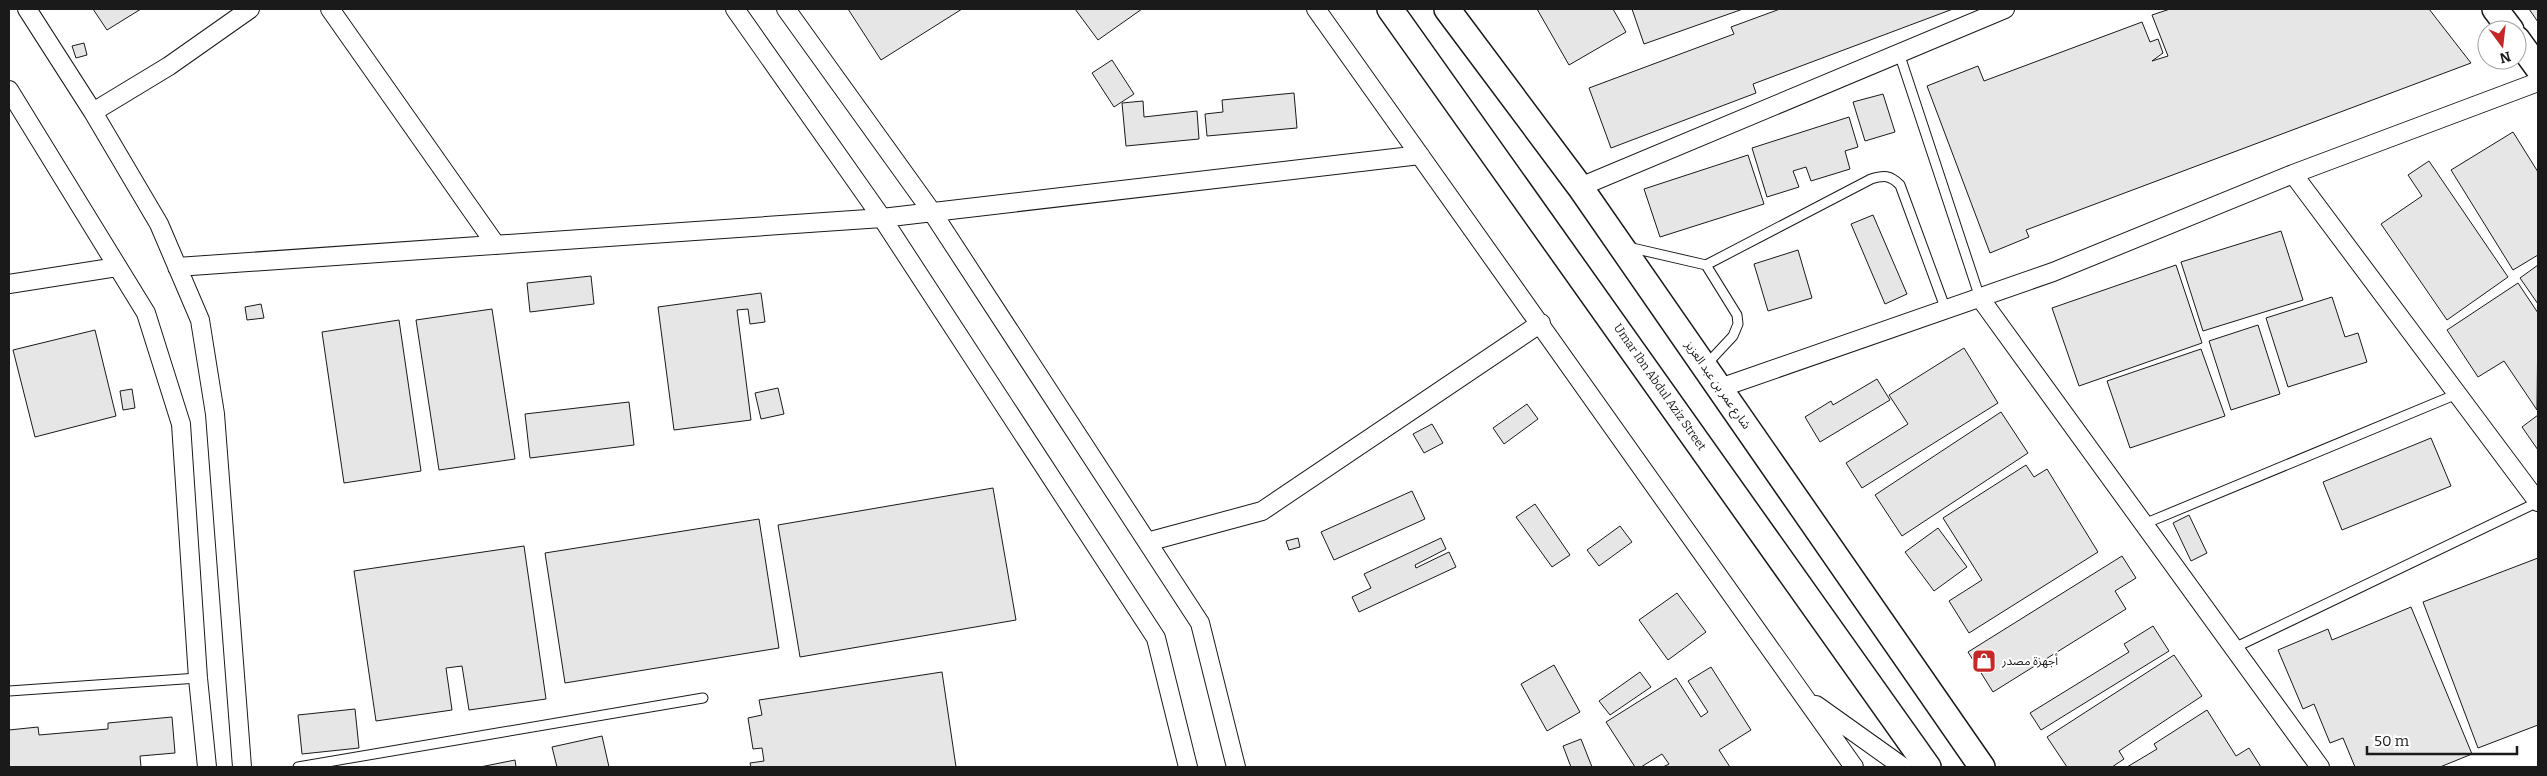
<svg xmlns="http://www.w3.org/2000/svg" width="2547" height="776" font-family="Bitter,'Noto Sans Arabic',serif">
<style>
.building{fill:#e6e6e6;stroke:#1a1a1a}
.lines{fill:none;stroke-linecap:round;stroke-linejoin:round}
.lane-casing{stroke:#1a1a1a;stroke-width:11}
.street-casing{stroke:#1a1a1a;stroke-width:20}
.secondary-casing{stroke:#1a1a1a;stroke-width:28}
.lane{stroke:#fff;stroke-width:9}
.street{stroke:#fff;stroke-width:18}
.secondary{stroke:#fff;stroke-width:25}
.labels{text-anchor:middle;stroke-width:4;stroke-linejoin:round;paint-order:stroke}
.street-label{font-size:12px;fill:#1a1a1a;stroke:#fff}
.poi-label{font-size:12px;fill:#1a1a1a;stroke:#fff;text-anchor:start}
</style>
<rect width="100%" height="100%" fill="#fff"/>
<!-- building -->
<path class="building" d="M93 9H141L107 30Z
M848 9H962L881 60Z
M1075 9H1142L1098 40Z
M1537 9H1613L1626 32 1569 65Z
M1632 9H1743L1644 44Z
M1780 9H1953L1753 84 1756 93 1611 148 1589 88 1734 34 1731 27Z
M2170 9H2429L2471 63 2026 230 2029 237 1990 253 1927 86 1978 66 1984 81 2142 22 2150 42 2158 39 2163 53 2152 61 2168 56 2152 15Z
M2529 9H2538V22Z
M84 43 87 55 76 58 72 46Z
M1112 60 1134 94 1114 107 1092 73Z
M1294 93 1297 128 1207 136 1205 114 1223 112 1222 100Z
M1883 94 1895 132 1865 141 1853 102Z
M1143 101 1144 117 1197 111 1199 139 1126 146 1122 103Z
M1849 117 1858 147 1845 151 1850 169 1811 181 1806 167 1793 171 1799 187 1767 197 1752 148Z
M2513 132 2538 172V255L2513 270 2451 170Z
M1748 155 1764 204 1660 237 1644 189Z
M2429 161 2508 277 2447 320 2381 224 2422 196 2408 175Z
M1873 215 1907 294 1885 304 1851 224Z
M2281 231 2303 300 2203 331 2181 262Z
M1798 250 1812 298 1768 311 1754 264Z
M2176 265 2202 343 2079 386 2052 308Z
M2538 265V304L2520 278Z
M591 276 594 304 530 312 527 283Z
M2518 283 2538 313 2537 410 2504 361 2478 377 2447 330Z
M761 293 765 322 750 324 748 309 737 310 751 420 674 430 658 307Z
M2332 297 2345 337 2358 333 2367 362 2288 387 2266 318Z
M261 304 264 318 247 320 245 307Z
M492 309 515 459 439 470 416 320Z
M399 320 421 471 344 483 322 332Z
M2258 325 2280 394 2231 410 2209 341Z
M95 330 116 416 35 437 13 350Z
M1964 348 1998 403 1862 488 1846 463 1908 424 1889 395Z
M2201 349 2225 416 2130 448 2107 381Z
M1877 379 1890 400 1820 442 1805 417 1831 401 1833 405Z
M778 388 784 414 761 419 755 393Z
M132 389 135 408 123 410 120 391Z
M629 402 634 445 530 458 525 414Z
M1527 404 1538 419 1504 444 1493 428Z
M2001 412 2028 453 1902 536 1875 495Z
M2538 415V450L2522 427Z
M1432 424 1443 443 1424 453 1413 434Z
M2431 438 2451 486 2342 530 2323 482Z
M2026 465 2034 477 2047 469 2098 552 1969 633 1949 601 1982 580 1943 518Z
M993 488 1016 620 800 657 778 525Z
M1412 491 1425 519 1334 560 1321 532Z
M1535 504 1570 555 1552 567 1516 517Z
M2189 515 2207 553 2191 561 2173 523Z
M759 519 779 648 565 683 545 553Z
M1620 526 1632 542 1599 566 1587 550Z
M1938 528 1967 567 1934 591 1905 552Z
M1298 538 1300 547 1289 550 1286 541Z
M1441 538 1446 549 1415 565 1416 568 1449 552 1456 567 1359 612 1352 597 1371 588 1364 574Z
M524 546 546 699 469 710 462 666 446 668 452 710 376 721 354 571Z
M2122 556 2136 578 2115 591 2126 609 1993 692 1968 652Z
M2538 558V725L2478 748 2423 602Z
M1677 593 1706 632 1668 660 1639 620Z
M2411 607 2472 754 2440 767H2355L2343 738 2330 743 2314 704 2303 709 2278 650 2328 629 2332 640Z
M2153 626 2169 651 2041 730 2030 713 2129 652 2124 644Z
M2174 655 2202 696 2119 751 2124 759 2112 767H2067L2047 737Z
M1554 665 1580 712 1547 731 1521 684Z
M1711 667 1751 730 1719 750 1730 767H1663L1669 764 1662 754 1641 767H1635L1606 722 1676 678 1701 717 1708 712 1688 681Z
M942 672 956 767H751L750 763 764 761 762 748 753 749 748 718 762 715 759 700Z
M1640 672 1651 687 1610 715 1599 701Z
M355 709 359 748 302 754 298 715Z
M2207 710 2236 756 2249 748 2261 767H2127L2157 749 2154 744Z
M172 717 175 753 140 756 141 767H9V730L38 727 39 735 108 729V723Z
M602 736 609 767H557L552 747Z
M1581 739 1592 767H1571L1563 746Z
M515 760 516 767H480Z"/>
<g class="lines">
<!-- lane casing -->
<g class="lane-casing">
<path id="lane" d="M1899 53 1980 298
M1628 247 1706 265 1871 179C1884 175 1890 175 1900 185L1946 310
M1705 366 1733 336 1738 324 1737 315 1706 265
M2144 524 2457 394
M2234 648 2538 502
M9 691 198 678
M298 767 703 698"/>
</g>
<!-- street casing -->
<g class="street-casing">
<path id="street" d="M27 9 93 112 159 224 200 320 215 414 242 767
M330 9 496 245
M735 9 882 218 1156 638 1188 767
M786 9 932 212 1200 623 1236 767
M1316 9 1854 767
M9 90 146 313 181 424 198 678 207 767
M93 112 169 66 250 9
M2293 174 2538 502
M1580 187 2005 9
M177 267 882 218 1420 155
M9 284 117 267
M1980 298 2320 767
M1720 388 2053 272 2293 174 2538 82
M1147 542 1262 511 1541 323
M1816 705 1903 767"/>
</g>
<!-- secondary casing -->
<g class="secondary-casing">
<path id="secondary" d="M1390 9 1928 767
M1447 9 1580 187 1982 767
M2495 9 2511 30
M2517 39 2538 68"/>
</g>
<!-- lane -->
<use href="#lane" class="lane"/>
<!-- street -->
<use href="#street" class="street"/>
<!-- secondary -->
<use href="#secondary" class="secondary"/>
</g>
<!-- icons -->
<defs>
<g id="shop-square" transform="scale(1.25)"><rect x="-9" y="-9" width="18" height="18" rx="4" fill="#c62828" stroke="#fff"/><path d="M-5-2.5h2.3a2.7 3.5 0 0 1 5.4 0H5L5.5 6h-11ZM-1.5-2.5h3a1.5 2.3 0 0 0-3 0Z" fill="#fff"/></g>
</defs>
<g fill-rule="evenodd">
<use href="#shop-square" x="1984" y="661"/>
</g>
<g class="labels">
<!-- street labels -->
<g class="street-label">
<text transform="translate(1718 385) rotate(55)" y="4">شارع عمر بن عبد العزيز</text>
<text transform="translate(1660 387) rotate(55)" y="4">Umar Ibn Abdul Aziz Street</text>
</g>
<!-- poi labels -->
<g class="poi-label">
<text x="2002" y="665">أجهزة مصدر</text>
</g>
</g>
<!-- border -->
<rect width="2547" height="776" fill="none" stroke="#1a1a1a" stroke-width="20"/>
<!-- north arrow -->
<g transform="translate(2502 45) rotate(165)"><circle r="24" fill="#ffffff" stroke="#a3a3a3"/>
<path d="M0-4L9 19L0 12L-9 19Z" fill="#c62828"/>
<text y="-8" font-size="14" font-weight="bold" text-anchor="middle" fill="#1a1a1a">N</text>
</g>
<!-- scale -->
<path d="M2367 746v8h150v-8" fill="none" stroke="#1a1a1a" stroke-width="2.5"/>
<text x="2374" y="746" font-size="15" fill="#1a1a1a" stroke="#ffffff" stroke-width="4" paint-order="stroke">50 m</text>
</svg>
